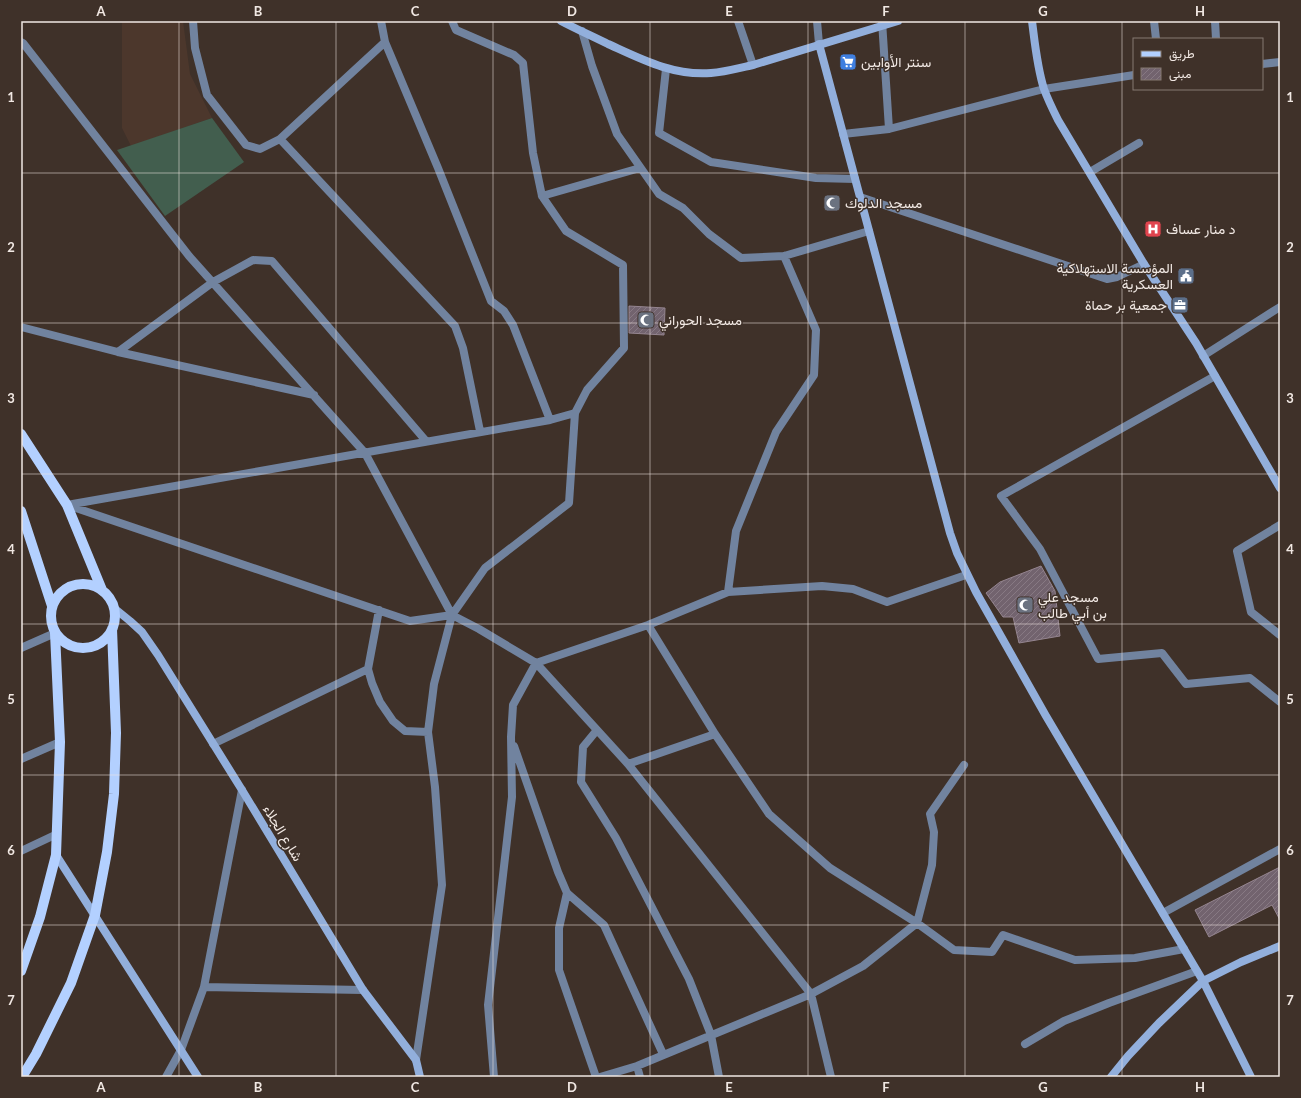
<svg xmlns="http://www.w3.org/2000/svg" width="1301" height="1098" font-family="Lato,Vazirmatn,sans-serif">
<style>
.built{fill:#4c372c}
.grass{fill:#425e4e}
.building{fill:url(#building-hatch);stroke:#958590}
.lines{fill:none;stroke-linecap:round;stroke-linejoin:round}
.street{stroke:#71839f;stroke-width:8}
.secondary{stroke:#92afdc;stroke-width:8}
.primary{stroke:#b3d0ff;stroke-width:10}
.grid{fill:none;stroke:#f1e8e3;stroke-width:1;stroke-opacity:0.55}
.labels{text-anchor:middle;stroke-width:3;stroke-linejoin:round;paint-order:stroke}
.poi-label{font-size:14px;fill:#f1e8e3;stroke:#3f3129;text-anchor:start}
.street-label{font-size:14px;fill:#f1e8e3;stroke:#3f3129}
.neatline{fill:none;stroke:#f1e8e3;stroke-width:1.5}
.grid-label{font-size:13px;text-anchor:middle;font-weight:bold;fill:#f1e8e3}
</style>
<defs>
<pattern id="building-hatch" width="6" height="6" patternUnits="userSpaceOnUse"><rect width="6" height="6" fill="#72636e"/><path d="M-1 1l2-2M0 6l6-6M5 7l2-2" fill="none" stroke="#877983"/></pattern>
</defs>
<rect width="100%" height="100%" fill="#3f3129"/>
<!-- built -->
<path class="built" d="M122 21H183L190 74 212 118 131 146 122 128Z"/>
<!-- grass -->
<path class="grass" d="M212 118 244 162 165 216 117 150Z"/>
<!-- building -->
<path class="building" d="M629 306 665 308 664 335 629 333Z
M1041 566 1055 591 1060 636 1019 643 1013 617H1003L986 593 1000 582Z
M1280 867V920L1272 905 1209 937 1195 910Z"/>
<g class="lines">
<!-- street -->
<path class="street" d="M193 21 195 48 207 95 246 145 260 149 280 139
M381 21 385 42 438 168 491 301 504 311 513 325 550 420
M452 21 456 30 514 55 523 63 533 153 542 196 640 168
M738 21 753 65
M817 21 819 44
M882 21 889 129
M1154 21 1156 39
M1215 21 1216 39
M582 31 592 66 617 134 659 194 683 208 709 234 741 258 784 256 869 231
M21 42 23 43 189 256 365 453 452 615 434 684 428 732 435 787 442 885 416 1060
M385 42 280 139 455 326 463 348 480 431
M1262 64 1280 62
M666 69 659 133 711 162 816 178 855 179
M843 134 889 129 1044 89 1134 75
M1090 172 1139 143
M860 197 1107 279 1117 277 1144 264
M21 327 118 352 314 395
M118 352 213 282 253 260 272 261 426 441
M1203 356 1280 307
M1215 376 1001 496 1040 549 1098 659 1162 653 1186 684 1250 678 1280 702
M67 505 410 621 452 615 479 629 536 663 628 764 811 994 831 1077
M67 505 550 420 575 413
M1280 525 1237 551 1251 612 1280 635
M728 592 736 531 776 432 814 375 816 330 784 256
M379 610 368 669 372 683 380 702 393 721 405 731 428 732
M452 615 485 568 569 503 575 413 587 390 624 348 623 265 566 231 542 196
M648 625 715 734 769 814 830 868 917 923 954 950 992 952 1003 935 1075 960 1135 958 1184 949
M21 648 55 633
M597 730 583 747 581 782 616 838 689 979 711 1035 719 1077
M213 744 368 669
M514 746 558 872 567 893 604 925 663 1054
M21 759 60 742
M628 764 715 734
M21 851 57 834
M567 893 559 928V970L596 1077
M1163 913 1280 849
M204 987 363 990
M1025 1044 1064 1021 1109 1003 1197 971
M637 1066 640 1077
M166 1077 181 1050 204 987 242 790
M494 1077 488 1005 512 797 511 737 513 705 536 663 648 625 728 592 822 586 853 589 887 602 966 575
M600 1077 637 1066 811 994 863 966 917 923 932 865 934 832 930 814 964 765"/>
<!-- secondary -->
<path class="secondary" d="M561 21C576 29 592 36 608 44 641 59 673 76 711 73 725 72 739 68 753 65L898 21
M1032 21C1035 44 1037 67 1044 89 1048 100 1053 110 1058 120L1144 264 1196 343 1280 488
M819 44 950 533 957 553 976 592 1046 716 1203 981 1251 1077
M114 608 130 621 142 632 158 655 242 790 363 990 416 1060 420 1077
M56 855 198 1077
M1111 1077 1128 1056 1159 1023 1203 981 1241 962 1280 946"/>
<!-- primary -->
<path class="primary" d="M21 434 67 505 102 590
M21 511 52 606
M51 616a32 32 0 1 1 64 0a32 32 0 1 1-64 0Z
M21 971 40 917 56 855 60 742 55 633
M22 1077 36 1054 71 983 95 915 107 852 114 794 116 733 112 629"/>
</g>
<!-- grid -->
<path class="grid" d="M179 21V1077M336 21V1077M493 21V1077M650 21V1077M808 21V1077M965 21V1077M1122 21V1077M21 173H1280M21 323H1280M21 474H1280M21 624H1280M21 775H1280M21 925H1280"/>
<!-- icons -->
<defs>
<g id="supermarket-square" transform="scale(0.9)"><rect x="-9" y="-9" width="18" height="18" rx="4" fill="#3f7fe0" stroke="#3f3129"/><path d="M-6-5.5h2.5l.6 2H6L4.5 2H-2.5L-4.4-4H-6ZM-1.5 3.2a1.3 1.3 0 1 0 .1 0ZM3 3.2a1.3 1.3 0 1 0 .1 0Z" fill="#fff"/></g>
<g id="mosque-square" transform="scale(0.9)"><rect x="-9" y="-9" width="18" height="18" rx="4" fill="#6b7280" stroke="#3f3129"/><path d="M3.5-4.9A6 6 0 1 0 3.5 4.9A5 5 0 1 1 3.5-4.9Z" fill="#fff"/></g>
<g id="hospital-square" transform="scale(0.9)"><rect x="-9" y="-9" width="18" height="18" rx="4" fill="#e0444e" stroke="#3f3129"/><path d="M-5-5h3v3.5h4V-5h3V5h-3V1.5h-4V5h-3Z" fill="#fff"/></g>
<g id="civic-square" transform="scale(0.9)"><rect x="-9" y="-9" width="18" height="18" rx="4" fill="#5c6f8a" stroke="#3f3129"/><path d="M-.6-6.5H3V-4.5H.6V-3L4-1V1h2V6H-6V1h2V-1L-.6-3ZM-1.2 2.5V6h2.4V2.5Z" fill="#fff"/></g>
<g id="office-square" transform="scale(0.9)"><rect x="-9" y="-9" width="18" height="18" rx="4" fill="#5c6f8a" stroke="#3f3129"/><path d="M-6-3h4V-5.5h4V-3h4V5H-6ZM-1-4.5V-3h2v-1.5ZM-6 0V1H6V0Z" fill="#fff"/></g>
</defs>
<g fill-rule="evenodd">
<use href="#supermarket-square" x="848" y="62"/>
<use href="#mosque-square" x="832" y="203"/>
<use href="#hospital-square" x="1153" y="229"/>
<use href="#civic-square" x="1186" y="276"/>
<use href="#office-square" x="1180" y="305"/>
<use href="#mosque-square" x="646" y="320"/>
<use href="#mosque-square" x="1025" y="605"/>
</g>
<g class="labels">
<!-- poi labels -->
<g class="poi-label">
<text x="861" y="67">سنتر الأوابين</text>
<text x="845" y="208">مسجد الدلوك</text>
<text x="1166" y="234">د منار عساف</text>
<text x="1173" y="273" text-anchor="end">المؤسسة الاستهلاكية<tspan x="1173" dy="16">العسكرية</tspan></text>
<text x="1167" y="310" text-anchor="end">جمعية بر حماة</text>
<text x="659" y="325">مسجد الحوراني</text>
<text x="1038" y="602">مسجد علي<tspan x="1038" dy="16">بن أبي طالب</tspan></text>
</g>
<!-- street labels -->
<g class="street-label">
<text transform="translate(283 833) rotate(59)" y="5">شارع الجلاء</text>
</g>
</g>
<!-- border -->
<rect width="1301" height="1098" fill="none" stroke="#3f3129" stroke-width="44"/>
<!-- legend -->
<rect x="1133" y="38" width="130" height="52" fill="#3f3129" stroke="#867a73"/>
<rect x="1141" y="51" width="20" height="6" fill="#b3d0ff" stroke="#867a73"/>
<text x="1169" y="58" font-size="12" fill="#f1e8e3">طريق</text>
<rect x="1141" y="68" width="20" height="12" fill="url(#building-hatch)" stroke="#867a73"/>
<text x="1169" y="78" font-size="12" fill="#f1e8e3">مبنى</text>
<rect x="22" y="22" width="1257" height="1054" class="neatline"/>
<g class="grid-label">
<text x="101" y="16">A</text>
<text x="258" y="16">B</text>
<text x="415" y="16">C</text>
<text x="572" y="16">D</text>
<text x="729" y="16">E</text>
<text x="886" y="16">F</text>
<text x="1043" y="16">G</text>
<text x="1200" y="16">H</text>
<text x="11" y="102">1</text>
<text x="1290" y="102">1</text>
<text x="11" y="252">2</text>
<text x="1290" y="252">2</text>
<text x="11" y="403">3</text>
<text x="1290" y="403">3</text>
<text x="11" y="554">4</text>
<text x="1290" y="554">4</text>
<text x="11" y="704">5</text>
<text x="1290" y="704">5</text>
<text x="11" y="855">6</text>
<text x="1290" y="855">6</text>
<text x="11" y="1005">7</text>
<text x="1290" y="1005">7</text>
<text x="101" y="1092">A</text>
<text x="258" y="1092">B</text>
<text x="415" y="1092">C</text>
<text x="572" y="1092">D</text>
<text x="729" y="1092">E</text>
<text x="886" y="1092">F</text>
<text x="1043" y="1092">G</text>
<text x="1200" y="1092">H</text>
</g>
</svg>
